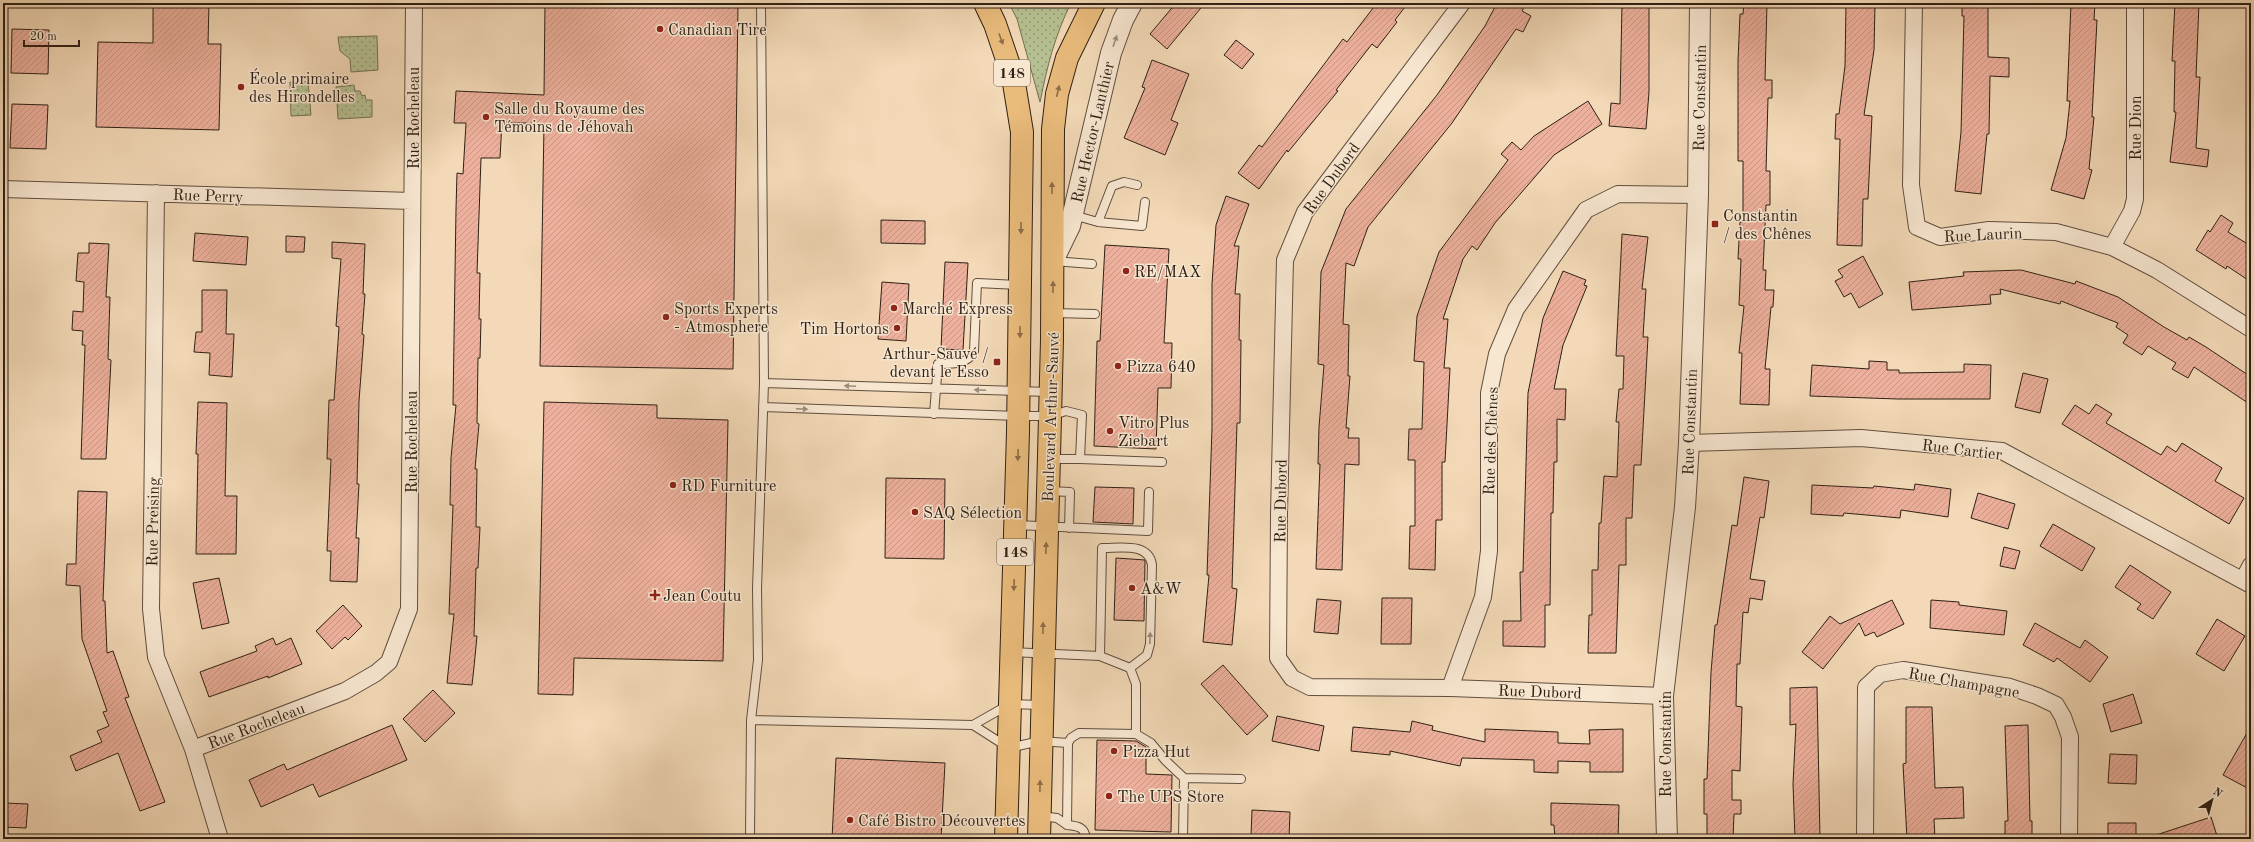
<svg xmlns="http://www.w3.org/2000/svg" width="2254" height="842" font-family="'Old Standard TT',serif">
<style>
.green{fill:url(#green-dots);stroke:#727054}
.building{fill:url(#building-hatch);stroke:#2f2015}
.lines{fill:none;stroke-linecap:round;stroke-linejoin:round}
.service-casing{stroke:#604e3e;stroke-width:10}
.minor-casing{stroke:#604e3e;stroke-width:18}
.tertiary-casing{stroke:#604e3e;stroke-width:22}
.primary-casing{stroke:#2f2015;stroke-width:24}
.service{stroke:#f7e6d0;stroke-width:8}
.minor{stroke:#f7e6d0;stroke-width:16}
.tertiary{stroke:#f7e6d0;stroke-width:20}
.primary{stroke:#eabc7c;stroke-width:22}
.oneway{fill:#8c6e48}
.oneway2{fill:#9d8d7c}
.poi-dot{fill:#8f2418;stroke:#f7e6d0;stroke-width:1.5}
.labels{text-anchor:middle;stroke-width:3;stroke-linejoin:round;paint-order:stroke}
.shield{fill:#f7e6d0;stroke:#6b5b4d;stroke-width:1}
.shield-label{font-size:15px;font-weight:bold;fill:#2f2015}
.poi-label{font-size:16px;fill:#2f2015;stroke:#f7e6d0;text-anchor:start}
.street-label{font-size:16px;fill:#2f2015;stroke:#f7e6d0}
</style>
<defs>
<pattern id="green-dots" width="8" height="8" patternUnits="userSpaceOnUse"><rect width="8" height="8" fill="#b6c092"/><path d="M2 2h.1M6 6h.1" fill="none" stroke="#949c76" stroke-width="1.8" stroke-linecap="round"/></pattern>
<pattern id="building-hatch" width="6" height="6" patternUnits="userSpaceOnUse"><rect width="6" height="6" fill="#edb09c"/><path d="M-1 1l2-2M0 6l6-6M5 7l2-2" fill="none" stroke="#cc9786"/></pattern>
</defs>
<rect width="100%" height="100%" fill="#f3d9b7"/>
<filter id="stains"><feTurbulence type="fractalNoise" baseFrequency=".005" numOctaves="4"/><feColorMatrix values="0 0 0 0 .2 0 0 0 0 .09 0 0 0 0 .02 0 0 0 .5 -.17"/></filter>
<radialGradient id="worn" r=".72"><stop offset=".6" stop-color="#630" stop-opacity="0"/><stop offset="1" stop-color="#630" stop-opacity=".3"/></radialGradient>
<!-- green -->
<path class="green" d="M1009 3H1071C1055 35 1047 67 1040 102L1017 19Z
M377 36 378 70 351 72 350 59 340 51 338 37Z
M290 82H308L311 115 291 116Z
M354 85 355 91H360L362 96 365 95 366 100H372V117L338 119 336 87Z"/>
<!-- building -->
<path class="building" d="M153 3H209L208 44H221L219 130 96 127 98 42 153 43Z
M545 3H738L733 369 540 366 544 124 502 122 500 158H481L477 273H480L479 319H481L480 358H478L477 423 479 424 475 469H477L476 527H480L478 568H476L474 636H477L474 667 472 685 447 683 454 614H449L453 505H450L451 458 456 405H453L456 209 457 173 463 174 466 123H454L456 91 544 95Z
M1176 3H1205L1167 49 1150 34Z
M1377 3H1408L1395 20 1397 22 1377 48 1372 44 1336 90 1338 91 1288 152 1287 150 1259 189 1238 173 1259 145 1262 147 1343 39 1347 42Z
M1497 3H1526L1522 11 1531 16 1523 32 1516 29 1452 123 1368 227 1354 266 1346 263 1343 324 1349 325 1348 376H1350L1346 428H1349L1348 438H1359V465L1345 464 1342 570 1316 569 1320 464H1318L1319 427 1324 365 1318 364 1321 272 1346 209 1437 95 1485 26Z
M1622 3H1649V92L1646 129 1609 126 1611 103 1620 104Z
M1744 3H1767L1765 80H1772V98H1768L1766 171H1770V205H1766L1763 270H1766L1765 290H1774L1773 307H1771L1765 369H1770L1769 405 1740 404 1742 353H1739L1744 306 1739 305 1741 259H1738L1740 222H1743V161H1738V61L1740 14H1743Z
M1962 3H1988V57L2009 58V77L1990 76 1989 134H1987L1981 194 1955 191 1961 132 1964 16H1962Z
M2071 3H2095L2094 20H2097L2092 117H2094L2089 169 2092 170 2084 199 2051 190 2066 138 2070 101H2067Z
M2175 3H2199L2196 77H2200L2196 148 2209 150 2207 167 2170 162 2176 112H2174L2175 61H2172Z
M1846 4 1875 5 1874 50 1864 115 1872 116 1868 199H1863L1862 246 1837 245 1840 139H1835L1836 114H1839L1845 66Z
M12 29 49 30 48 74 11 73Z
M1236 40 1254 54 1242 69 1224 55Z
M1152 60 1189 74 1171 120 1178 123 1165 155 1124 138 1145 88 1142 87Z
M1588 101 1602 124 1554 155 1495 223 1477 250 1472 246 1463 259 1443 319H1448L1444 368H1450L1445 462H1442V520H1436L1435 570 1409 569 1410 526H1415V460H1408L1409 429H1422L1424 362 1414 361 1417 316 1439 252 1508 160 1501 154 1512 142 1521 150 1534 136Z
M12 104 48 105 46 149 10 148Z
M1226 196 1249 204 1234 246H1239L1235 294H1240L1239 340H1241L1240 423H1237L1232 588 1237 589 1232 645 1203 642 1209 575H1207L1212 428V284L1216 225Z
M2221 215 2233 223 2228 232 2251 246V282L2227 266 2226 269 2196 250 2208 230 2210 232Z
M881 220 925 221V244L881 243Z
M195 233 248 237 246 265 193 261Z
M1622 234 1648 237 1642 289H1646L1643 337H1648L1641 465H1634L1632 518H1626V565H1619L1616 653H1588L1589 615H1592V570H1598L1599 523H1601L1604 476 1617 477 1619 422H1616L1619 389H1623L1624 356H1616Z
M286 236 305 237 304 252H286Z
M332 242 365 244 363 294H365L362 334 364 335 359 401 357 484H359L356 538H359L357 582 330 581 331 551H327L331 459H327L329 400H334L339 327 336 326 341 259 332 258Z
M89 243 109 244 106 297H110L108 359 111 360 106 459H81L85 345H82L83 331 72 330 73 311 83 312 84 282 76 281 78 253H89Z
M1105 245 1169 249 1164 343H1172L1171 388H1158L1156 449 1094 446 1097 341H1100Z
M1863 256 1883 294 1859 308 1851 293 1844 297 1835 281 1843 277 1838 270Z
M945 262 968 263 963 350 941 349Z
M2021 270 2075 284 2076 281 2118 297 2164 327 2187 340 2189 337 2206 347 2251 377V405L2194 367 2188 378 2172 369 2176 363 2148 346 2142 355 2123 343 2128 335 2116 327 2118 323 2061 301 2060 304 2000 289 2001 294 1990 295 1991 304 1912 310 1909 282 1964 276 1963 272Z
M1563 271 1586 280 1584 285 1587 286 1563 345 1554 389H1566L1565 420 1557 419V462H1554L1553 513H1551L1550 605H1545V647L1503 646V621H1521L1520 572H1523L1528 393 1543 318Z
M882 282 909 284 906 341 878 339Z
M202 290H227L226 334H234L232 377 209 375 210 353 194 352 196 332H202Z
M1869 361 1887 362V370H1899V373L1964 372V364L1991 365 1990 399H1898L1810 396 1812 365 1869 369Z
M2023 373 2048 379 2040 413 2015 407Z
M198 402 227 403 225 496H237L236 554H196L198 454H196Z
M544 402 657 405V418L728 420 723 661 574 658 573 695 538 694Z
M2096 404 2112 414 2106 423 2161 455 2167 446 2176 452 2182 443 2222 468 2215 481 2244 498 2229 524 2062 424 2075 405 2089 414Z
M1744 477 1769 481 1764 518 1760 517 1750 579 1765 581 1762 600 1750 598 1748 613 1743 612 1740 664H1737L1736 706 1742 707 1740 771 1732 770V800H1741V814H1734L1733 839H1707V814H1704V779H1707L1711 672 1715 625H1717L1732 525 1737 526Z
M886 478 945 479 944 559 885 558Z
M1915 484 1951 489 1948 517 1901 510 1900 518 1844 513 1843 516 1811 514 1812 485 1873 488 1874 486 1914 490Z
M1095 487 1134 488 1133 524 1093 522Z
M78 491 107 492 103 601H105L107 653 113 651 129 697 125 698 165 802 140 811 118 753 76 771 70 756 102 742 97 731 109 726 103 712 107 711 82 639 80 586 66 585 67 564H76Z
M1978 493 2015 504 2008 529 1971 518Z
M2053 524 2095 548 2082 571 2040 546Z
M2004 547 2020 551 2015 569 2000 566Z
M1116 558 1145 560 1144 621 1114 620Z
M2130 565 2171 592 2153 619 2137 609 2141 604 2115 587Z
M219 578 229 623 202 629 193 583Z
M1382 598H1412L1411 644H1381Z
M1317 599 1341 601 1338 634 1314 632Z
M1892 600 1904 624 1877 637 1874 632 1865 636 1859 623 1823 669 1802 652 1830 616 1840 624Z
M1931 600 1959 602V605L2007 611 2004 635 1930 628Z
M343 605 362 626 348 640 345 637 332 649 316 631Z
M2217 619 2245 636 2224 671 2196 654Z
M2035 623 2080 648 2085 640 2108 657 2090 682 2057 658 2054 662 2023 645Z
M273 638 276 645 291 638 302 664 268 678V676L209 697 200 672 257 651 255 646Z
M1223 665 1268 716 1247 735 1201 684Z
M1817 687 1820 839H1795L1793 784 1796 724 1790 725V688Z
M433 690 455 713 425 742 403 719Z
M2133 694 2142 723 2111 732 2103 704Z
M1906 707H1932L1935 788 1963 787 1964 818 1934 819 1935 839H1907L1903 764 1906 763Z
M1277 716 1324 726 1319 751 1272 741Z
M1412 721 1433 726 1432 730 1485 742V729L1558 732V743L1590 744 1589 730 1623 729V772H1590V762L1558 761V773L1534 772V760L1462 758 1460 766 1390 751V755L1351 751 1353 727 1410 732Z
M392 725 407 760 319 797 313 784 261 807 249 780 284 764 287 770Z
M2028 725 2030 821H2032V839H2005V821H2008L2005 726Z
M2251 726V790L2223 775Z
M1097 740 1136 741 1146 747V774L1172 775 1171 832 1095 830Z
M2110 754 2137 755 2136 784 2108 783Z
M836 758 945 763 941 839H832Z
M4 803 28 804 26 828 3 827Z
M1551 803 1619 805 1618 839H1555L1554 825H1551Z
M1252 810 1290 812 1289 838 1251 836Z
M2211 817 2218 839H2153V836Z
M2108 823H2136V839H2108Z"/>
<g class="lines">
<!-- service casing -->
<g class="service-casing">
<path id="service" d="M1073 215 1098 222 1142 226 1145 202
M1098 222 1112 186 1124 182 1137 185
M1053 261 1092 264
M1053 313 1095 314
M764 383 1050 392
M763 407 1019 416H1050L1066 411 1082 415 1080 459H1050
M934 414 938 364C951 364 968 365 974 351L977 283 1020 285
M1080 459 1162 462
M1049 491 1070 492 1069 528
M1017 525 1148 531 1149 492
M1100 656 1102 548C1120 548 1149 542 1152 565L1150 644 1147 655 1130 668
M751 720 973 725 1009 748 1040 741 1068 743 1071 738 1079 733 1136 734V684L1130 668 1100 656 1013 652
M973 725 1010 704 1041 705
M1136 734 1151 743 1165 760 1184 778 1183 839
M1068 743 1067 825C1078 826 1085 827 1086 839
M1184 778 1241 779
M1040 816 1057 818 1067 825
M750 839 751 720 758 660 757 589 764 383 761 3"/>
</g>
<!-- minor casing -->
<g class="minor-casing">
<path id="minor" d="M1462 3 1305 212 1285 260 1279 514 1278 658 1292 678 1310 687 1450 688 1663 696
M1914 3 1911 185 1917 227 1940 237 1989 230 2056 232 2112 247 2157 270 2251 329
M3 189 412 201
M156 193 151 609 156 657 193 749 220 839
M2112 247 2132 211 2135 199V3
M1689 443 1861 438 2002 451 2251 585
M2243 580 2251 565
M1450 688 1483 597 1489 551V393L1497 354 1516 309 1586 210 1618 194 1698 195
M193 749 345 691 376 673 389 662 409 609 414 3
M1865 839 1866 687 1880 674 1903 670 2010 687 2037 696 2056 705 2063 717 2070 737 2069 839"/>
</g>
<!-- tertiary casing -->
<g class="tertiary-casing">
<path id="tertiary" d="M1053 261 1070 226 1111 53 1123 20 1132 3
M1667 839 1663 696 1685 507 1689 443 1698 195 1700 3"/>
</g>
<!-- primary casing -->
<g class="primary-casing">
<path id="primary" d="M985 3 995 24 1013 77 1022 132 1018 432 1006 839
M1039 839 1052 340 1053 129 1057 94 1067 58 1094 3"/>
</g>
<!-- service -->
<use href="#service" class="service"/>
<!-- minor -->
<use href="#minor" class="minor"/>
<!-- tertiary -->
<use href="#tertiary" class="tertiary"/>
<!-- primary -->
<use href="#primary" class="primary"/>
</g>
<!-- one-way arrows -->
<defs><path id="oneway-solid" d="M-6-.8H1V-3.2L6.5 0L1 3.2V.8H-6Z"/></defs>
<g class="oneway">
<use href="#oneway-solid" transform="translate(1001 39) rotate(70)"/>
<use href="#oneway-solid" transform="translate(1058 91) rotate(-77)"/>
<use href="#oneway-solid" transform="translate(1052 188) rotate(-90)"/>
<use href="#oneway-solid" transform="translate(1021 228) rotate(90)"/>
<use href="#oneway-solid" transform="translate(1053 287) rotate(-89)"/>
<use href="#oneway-solid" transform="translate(1020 332) rotate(91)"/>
<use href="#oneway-solid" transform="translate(1018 455) rotate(92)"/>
<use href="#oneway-solid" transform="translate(1046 548) rotate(-88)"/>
<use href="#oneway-solid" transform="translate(1014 585) rotate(92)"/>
<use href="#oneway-solid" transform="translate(1043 628) rotate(-89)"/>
<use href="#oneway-solid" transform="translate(1040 786) rotate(-89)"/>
</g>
<g class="oneway2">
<use href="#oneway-solid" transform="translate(1115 41) rotate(-71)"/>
<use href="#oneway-solid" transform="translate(850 386) rotate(-178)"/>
<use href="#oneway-solid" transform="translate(980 390) rotate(-178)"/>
<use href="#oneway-solid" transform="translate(802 409) rotate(2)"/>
<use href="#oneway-solid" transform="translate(1150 638) rotate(-88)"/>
</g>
<!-- markers -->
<g class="poi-dot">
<circle cx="660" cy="29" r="4"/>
<circle cx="241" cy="87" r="4"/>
<circle cx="486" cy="117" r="4"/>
<rect x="1711" y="220" width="8" height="8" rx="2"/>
<circle cx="1126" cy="271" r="4"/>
<circle cx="894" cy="308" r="4"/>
<circle cx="666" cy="317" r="4"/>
<circle cx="897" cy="328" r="4"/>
<rect x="993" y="358" width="8" height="8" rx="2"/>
<circle cx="1118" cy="366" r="4"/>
<circle cx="1110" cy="431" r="4"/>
<circle cx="673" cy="485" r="4"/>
<circle cx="915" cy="512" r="4"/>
<circle cx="1132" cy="588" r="4"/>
<path d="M653 589h4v4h4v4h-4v4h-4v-4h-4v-4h4z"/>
<circle cx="1114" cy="751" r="4"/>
<circle cx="1109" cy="796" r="4"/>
<circle cx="850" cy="820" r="4"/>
</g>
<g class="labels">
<!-- shield labels -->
<g class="shield">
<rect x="994" y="60" width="36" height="26" rx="3"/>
<rect x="997" y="539" width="36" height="26" rx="3"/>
</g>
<g class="shield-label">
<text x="1012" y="78">148</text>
<text x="1015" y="557">148</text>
</g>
<!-- poi labels -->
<g class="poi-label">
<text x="668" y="35">Canadian Tire</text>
<text x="249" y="84">École primaire<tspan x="249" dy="18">des Hirondelles</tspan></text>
<text x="494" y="114">Salle du Royaume des<tspan x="494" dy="18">Témoins de Jéhovah</tspan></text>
<text x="1723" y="221">Constantin<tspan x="1723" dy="18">/ des Chênes</tspan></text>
<text x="1134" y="277">RE/MAX</text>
<text x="674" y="314">Sports Experts<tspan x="674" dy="18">- Atmosphere</tspan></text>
<text x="902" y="314">Marché Express</text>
<text x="889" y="334" text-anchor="end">Tim Hortons</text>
<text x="989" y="359" text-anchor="end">Arthur-Sauvé /<tspan x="989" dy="18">devant le Esso</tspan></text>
<text x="1126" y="372">Pizza 640</text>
<text x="1118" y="428">Vitro Plus<tspan x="1118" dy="18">Ziebart</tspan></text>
<text x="681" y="491">RD Furniture</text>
<text x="923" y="518">SAQ Sélection</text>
<text x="1140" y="594">A&amp;W</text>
<text x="663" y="601">Jean Coutu</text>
<text x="1122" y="757">Pizza Hut</text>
<text x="1117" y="802">The UPS Store</text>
<text x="858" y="826">Café Bistro Découvertes</text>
</g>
<!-- street labels -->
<g class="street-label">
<text transform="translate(1699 98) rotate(-89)" y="6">Rue Constantin</text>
<text transform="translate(413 118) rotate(-90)" y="6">Rue Rocheleau</text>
<text transform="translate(2135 128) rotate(-90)" y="6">Rue Dion</text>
<text transform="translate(1092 132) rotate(-77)" y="6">Rue Hector-Lanthier</text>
<text transform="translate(1331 178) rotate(-54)" y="6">Rue Dubord</text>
<text transform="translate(208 195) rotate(2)" y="6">Rue Perry</text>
<text transform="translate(1983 234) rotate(-3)" y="6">Rue Laurin</text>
<text transform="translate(1050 417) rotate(-88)" y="6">Boulevard Arthur-Sauvé</text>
<text transform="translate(1689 422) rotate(-88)" y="6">Rue Constantin</text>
<text transform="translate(1490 441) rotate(-88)" y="6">Rue des Chênes</text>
<text transform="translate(411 442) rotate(-90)" y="6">Rue Rocheleau</text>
<text transform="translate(1962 449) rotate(7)" y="6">Rue Cartier</text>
<text transform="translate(1280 501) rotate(-89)" y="6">Rue Dubord</text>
<text transform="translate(152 522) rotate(-89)" y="6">Rue Preising</text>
<text transform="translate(1964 682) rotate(10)" y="6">Rue Champagne</text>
<text transform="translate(1540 691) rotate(2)" y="6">Rue Dubord</text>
<text transform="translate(256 725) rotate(-21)" y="6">Rue Rocheleau</text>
<text transform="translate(1665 744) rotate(-90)" y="6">Rue Constantin</text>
</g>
</g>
<!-- margin -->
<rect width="2254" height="842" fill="none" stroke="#f3d9b7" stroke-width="16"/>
<rect x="4" y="4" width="2246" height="834" fill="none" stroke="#2f2015" stroke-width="2"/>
<rect x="8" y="8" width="2238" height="826" fill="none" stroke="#2f2015"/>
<!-- north arrow -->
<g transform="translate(2212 800) rotate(36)" stroke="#f7e6d0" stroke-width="3" paint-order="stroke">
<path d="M0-3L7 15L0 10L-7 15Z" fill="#2f2015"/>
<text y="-6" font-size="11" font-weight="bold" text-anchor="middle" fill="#2f2015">N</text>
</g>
<!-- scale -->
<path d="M24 40v6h55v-6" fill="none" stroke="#2f2015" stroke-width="2"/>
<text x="30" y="40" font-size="12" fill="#2f2015" stroke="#f7e6d0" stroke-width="3" paint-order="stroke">20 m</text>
<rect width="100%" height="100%" filter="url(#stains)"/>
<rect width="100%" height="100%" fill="url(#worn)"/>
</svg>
